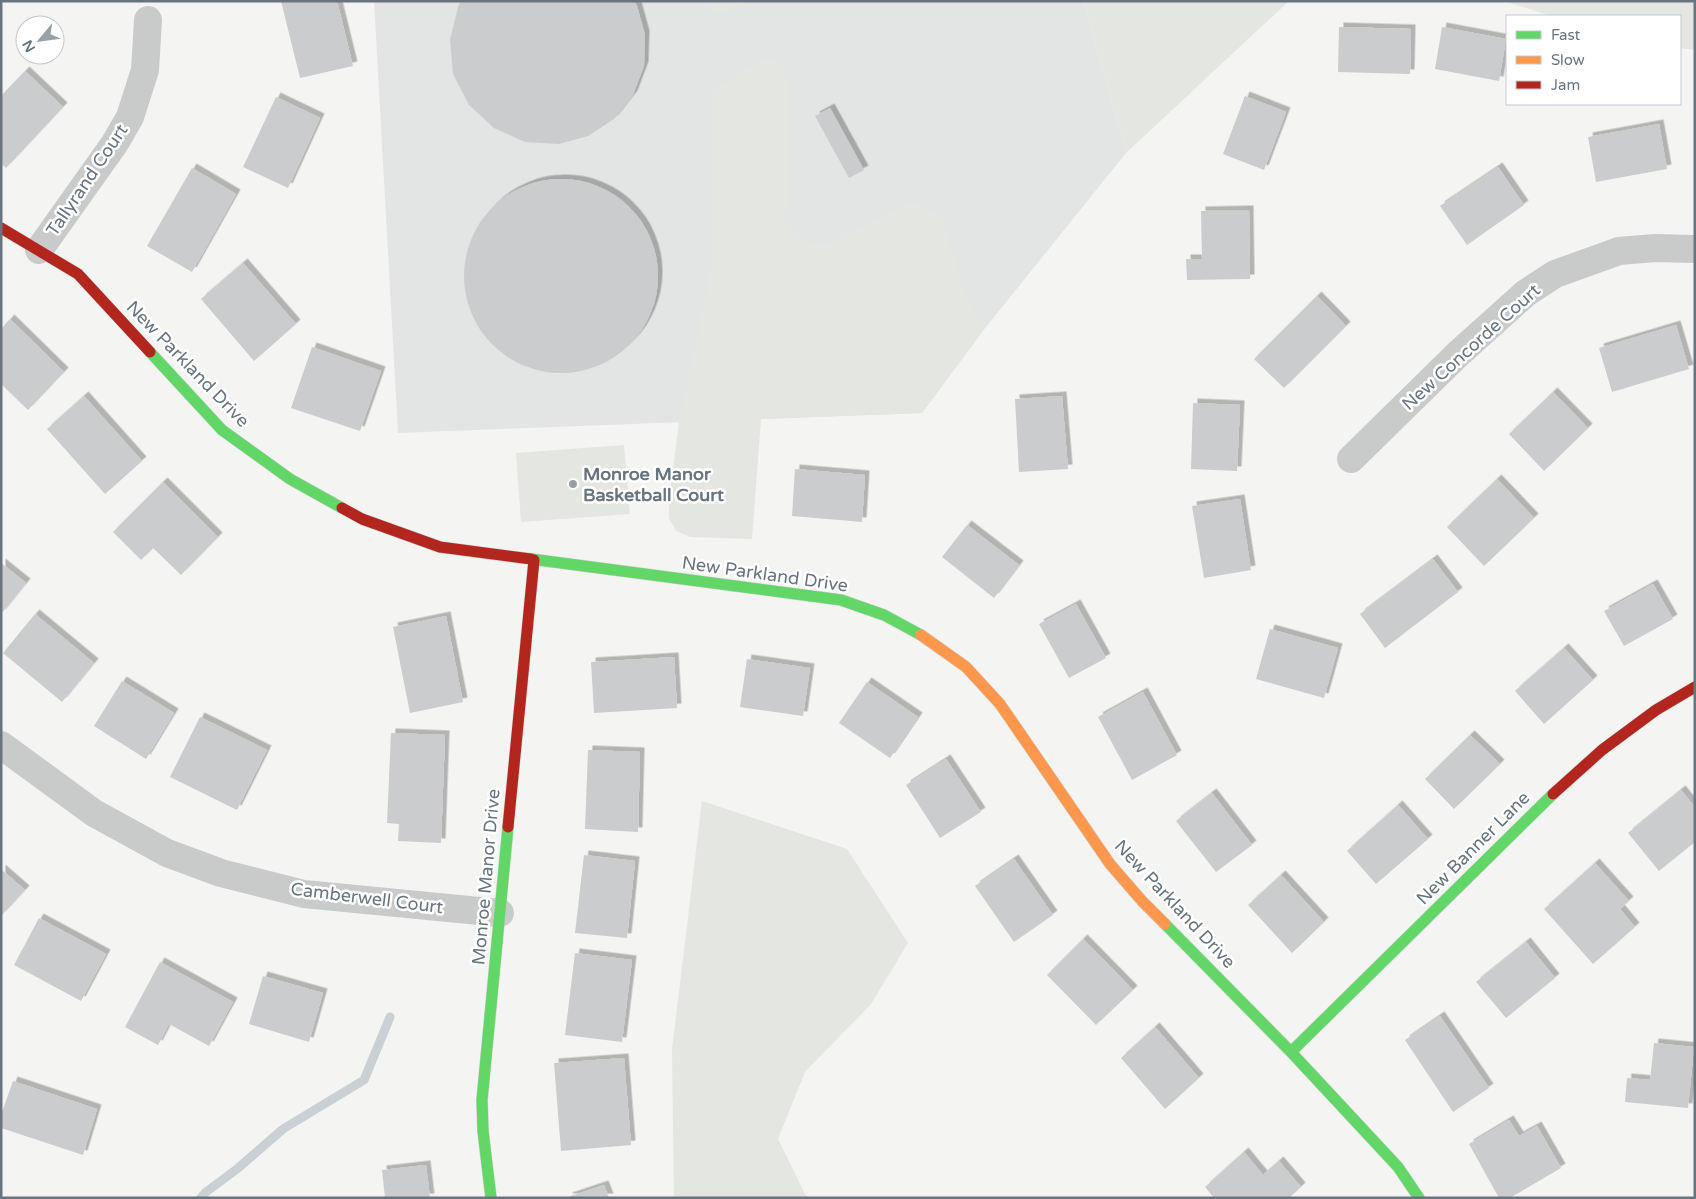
<svg xmlns="http://www.w3.org/2000/svg" width="1696" height="1199" font-family="'Varela Round',sans-serif">
<style>
.built{fill:#e3e4e4}
.green{fill:#e4e6e2}
.lines{fill:none;stroke-linecap:round;stroke-linejoin:round}
.stream{stroke:#cad0d3;stroke-width:9}
.building{fill:#cbcccd;filter:url(#shadow)}
.fast-casing{stroke:#d1d1d1;stroke-width:12}
.slow-casing{stroke:#d1d1d1;stroke-width:12}
.jam-casing{stroke:#d1d1d1;stroke-width:12}
.street{stroke:#c9caca;stroke-width:28}
.fast{stroke:#63d668;stroke-width:11}
.slow{stroke:#ff974d;stroke-width:11}
.jam{stroke:#b3261e;stroke-width:11}
.poi-dot{fill:#99a1a8;stroke:#fff;stroke-width:2}
.labels{text-anchor:middle;stroke-width:5;stroke-linejoin:round;paint-order:stroke}
.street-label{font-size:18px;fill:#68757f;stroke:#fff}
.poi-label{font-size:18px;font-weight:bold;fill:#68757f;stroke:#fff;text-anchor:start}
</style>
<defs>
<filter id="shadow"><feDropShadow dx="4.5" dy="-4.5" stdDeviation="0" flood-color="#0004"/></filter>
</defs>
<rect width="100%" height="100%" fill="#f4f4f3"/>
<!-- built -->
<path class="built" d="M374 1H1081L1084 4 1126 153 982 332 922 413 398 433Z"/>
<!-- green -->
<path class="green" d="M706 1H749L722 13 712 9Z
M1081 1H1289L1126 153 1084 4Z
M1504 1H1695V50L1680 48V16H1552Z
M771 58 783 66 788 86 790 116V186L785 210 786 223 797 237 812 245H830L898 207 915 203 932 212 942 223 953 255 962 289 982 332 922 413 761 419 752 539 690 537 676 531 669 518V501L679 422 711 269 713 218V97L723 84 759 62Z
M624 445 630 514 521 522 516 453Z
M702 801 847 849 908 943 871 1004 805 1072 778 1139 807 1198H674L672 1050Z"/>
<g class="lines">
<!-- stream -->
<path class="stream" d="M201 1198 206 1192 237 1169 283 1129 364 1080 390 1017"/>
</g>
<!-- building -->
<path class="building" d="M281 1H337L353 66 300 78Z
M461 1H634L637 6 645 35 644 66 633 95 614 119 588 136 559 144 525 142 494 128 469 105 453 74 450 40 458 7Z
M1339 27 1411 29 1410 74 1338 72Z
M1442 27 1506 39 1499 81 1435 69Z
M25 71 63 107 6 168 1 163V96Z
M1245 96 1286 112 1264 170 1223 154Z
M276 97 320 118 288 188 243 167Z
M830 108 864 170 849 178 815 116Z
M1659 124 1667 169 1596 182 1588 137Z
M1498 167 1524 205 1467 245 1440 206Z
M192 168 236 194 192 272 147 246Z
M464 276a97 97 0 1 1 194 0a97 97 0 1 1-194 0Z
M1249 210 1250 279 1187 280 1186 259H1202L1201 211Z
M243 263 296 324 254 361 201 299Z
M1317 296 1346 326 1284 388 1254 359Z
M10 319 64 372 28 410 1 384V329Z
M1676 325 1689 369 1612 392 1599 348Z
M312 347 381 371 360 431 291 408Z
M1553 392 1588 428 1544 471 1509 434Z
M84 396 142 461 105 494 47 429Z
M1062 396 1068 469 1019 472 1015 399Z
M1193 403 1240 405 1237 471 1191 469Z
M795 469 865 475 862 522 792 516Z
M1497 479 1534 518 1484 566 1447 527Z
M163 482 218 537 181 575 153 548 141 560 113 532Z
M1240 499 1251 570 1204 578 1192 506Z
M967 525 1019 565 994 598 942 557Z
M1433 559 1458 592 1385 648 1360 614Z
M1 563 26 583 1 614Z
M1653 584 1673 619 1624 646 1604 611Z
M1076 604 1106 658 1069 678 1039 624Z
M35 614 94 663 62 702 3 653Z
M446 616 463 702 410 713 393 627Z
M1270 629 1338 648 1324 698 1256 679Z
M1564 648 1593 680 1544 724 1515 691Z
M674 657 677 708 594 713 591 662Z
M747 659 810 668 803 716 740 707Z
M122 681 174 713 146 759 94 726Z
M867 682 918 717 890 758 839 723Z
M1143 692 1177 755 1132 780 1098 717Z
M200 717 267 750 237 810 170 777Z
M391 733 445 735 441 843 398 841 399 824 387 823Z
M1470 735 1500 764 1454 809 1425 779Z
M588 750 640 752 638 832 585 829Z
M946 759 981 812 940 838 906 785Z
M1681 790 1695 807V842L1659 871 1628 833Z
M1212 793 1252 845 1216 872 1176 821Z
M1398 805 1428 839 1376 884 1347 851Z
M584 855 635 861 627 938 575 933Z
M1014 859 1053 915 1014 942 975 886Z
M1595 863 1629 901 1620 909 1635 927 1593 964 1544 909Z
M1 869 25 890 1 916Z
M1281 875 1324 922 1292 953 1248 905Z
M39 918 106 954 81 1001 14 965Z
M1083 939 1133 990 1096 1025 1047 975Z
M1526 942 1555 978 1506 1018 1476 982Z
M575 953 632 960 622 1042 565 1035Z
M160 962 233 1002 209 1046 169 1024 158 1045 125 1027Z
M263 976 323 993 309 1042 249 1024Z
M1440 1016 1489 1088 1453 1112 1405 1040Z
M1155 1027 1199 1078 1165 1109 1121 1058Z
M1654 1043 1694 1047 1688 1108 1625 1102 1627 1078 1650 1080Z
M624 1058 631 1145 561 1151 554 1063Z
M13 1081 97 1109 83 1155 1 1128V1115Z
M1509 1120 1519 1136 1537 1126 1561 1168 1510 1198H1499L1469 1144Z
M1244 1152 1263 1175 1279 1161 1301 1187 1289 1198H1214L1205 1187Z
M426 1165 430 1198H385L382 1170Z
M604 1185 609 1198H568V1197Z"/>
<g class="lines">
<!-- fast casing -->
<g class="fast-casing">
<path id="fast" d="M150 352 222 430 290 479 342 508
M531 559 841 600 884 615 921 635
M1165 924 1291 1052 1398 1167 1419 1198
M1291 1052 1553 794
M491 1198 483 1131 482 1100 508 827"/>
</g>
<!-- slow casing -->
<g class="slow-casing">
<path id="slow" d="M921 635 966 667 1000 704 1110 864 1142 901 1165 924"/>
</g>
<!-- jam casing -->
<g class="jam-casing">
<path id="jam" d="M1 228 78 274 150 352
M342 508 362 519 440 547 531 559
M1553 794 1602 750 1656 710 1695 687
M508 827 534 560"/>
</g>
<!-- street -->
<path class="street" d="M39 250 115 143 130 117 145 70 148 20
M1351 459 1458 354 1526 293 1555 274 1619 251 1655 248 1695 249
M1 745 94 813 167 853 221 873 304 894 500 913"/>
<!-- fast -->
<use href="#fast" class="fast"/>
<!-- slow -->
<use href="#slow" class="slow"/>
<!-- jam -->
<use href="#jam" class="jam"/>
</g>
<!-- markers -->
<circle class="poi-dot" cx="573" cy="484" r="5"/>
<g class="labels">
<!-- street labels -->
<g class="street-label">
<text transform="translate(87 180) rotate(-56)" y="6">Tallyrand Court</text>
<text transform="translate(1471 347) rotate(-42)" y="6">New Concorde Court</text>
<text transform="translate(188 364) rotate(46)" y="6">New Parkland Drive</text>
<text transform="translate(765 574) rotate(8)" y="6">New Parkland Drive</text>
<text transform="translate(1473 848) rotate(-45)" y="6">New Banner Lane</text>
<text transform="translate(486 877) rotate(-85)" y="6">Monroe Manor Drive</text>
<text transform="translate(367 898) rotate(7)" y="6">Camberwell Court</text>
<text transform="translate(1175 904) rotate(47)" y="6">New Parkland Drive</text>
</g>
<!-- poi labels -->
<g class="poi-label">
<text x="583" y="480">Monroe Manor<tspan x="583" dy="21">Basketball Court</tspan></text>
</g>
</g>
<!-- border -->
<rect width="1696" height="1199" fill="none" stroke="#68757f" stroke-width="5"/>
<!-- legend -->
<rect x="1506" y="15" width="175" height="90" fill="#ffffff" stroke="#c3c8cc"/>
<rect x="1516" y="31" width="25" height="8" fill="#63d668" stroke="#c3c8cc"/>
<text x="1551" y="40" font-size="15" fill="#68757f">Fast</text>
<rect x="1516" y="56" width="25" height="8" fill="#ff974d" stroke="#c3c8cc"/>
<text x="1551" y="65" font-size="15" fill="#68757f">Slow</text>
<rect x="1516" y="81" width="25" height="8" fill="#b3261e" stroke="#c3c8cc"/>
<text x="1551" y="90" font-size="15" fill="#68757f">Jam</text>
<!-- north arrow -->
<g transform="translate(40 40) rotate(241)"><circle r="24" fill="#ffffff" stroke="#c3c8cc"/>
<path d="M0-4L9 19L0 12L-9 19Z" fill="#99a1a8"/>
<text y="-8" font-size="14" font-weight="bold" text-anchor="middle" fill="#68757f">N</text>
</g>
</svg>
